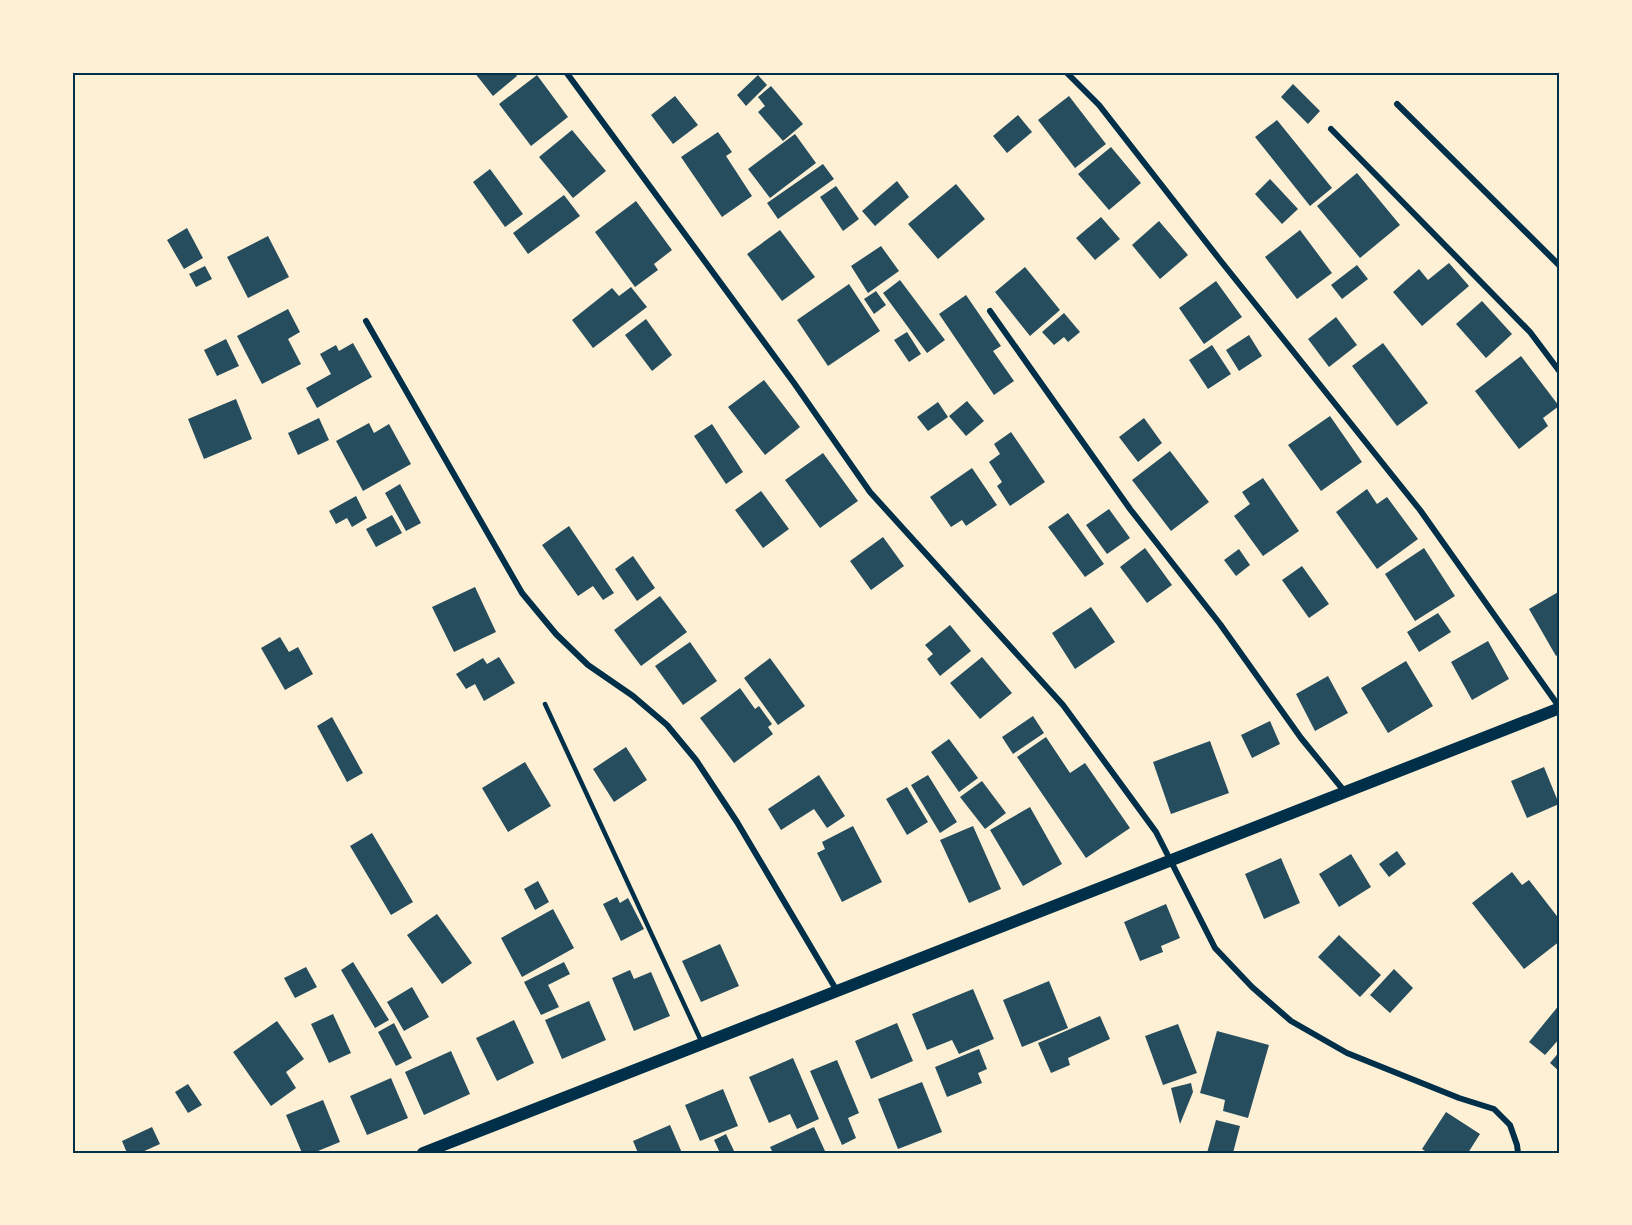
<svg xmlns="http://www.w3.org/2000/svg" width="1632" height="1225" font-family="Lora,serif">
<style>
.building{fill:#264d5e}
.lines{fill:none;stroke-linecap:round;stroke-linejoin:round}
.service{stroke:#003049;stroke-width:4.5}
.minor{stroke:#003049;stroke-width:6}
.secondary{stroke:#003049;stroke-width:12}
.neatline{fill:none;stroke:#003049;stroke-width:2}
</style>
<rect width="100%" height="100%" fill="#fdf0d5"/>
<!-- building -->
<path class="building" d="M474 72H514L517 76 493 96Z
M537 75 568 117 531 146 499 104Z
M758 75 767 85 746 106 737 95Z
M1293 84 1320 111 1308 124 1281 97Z
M771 86 803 124 783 141 758 112 765 106 758 97Z
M675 96 698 125 673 144 651 115Z
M1069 96 1106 144 1075 168 1038 120Z
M1018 115 1032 132 1007 153 993 136Z
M1277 120 1332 188 1310 206 1255 137Z
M572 130 606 171 573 198 539 157Z
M718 132 732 152 726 156 752 196 722 217 681 157Z
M795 134 816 163 770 198 748 169Z
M1111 147 1141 183 1109 210 1078 174Z
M823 164 834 179 778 219 767 203Z
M490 169 523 214 505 227 473 182Z
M1357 173 1400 225 1360 258 1317 206Z
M1270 179 1298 209 1282 224 1255 194Z
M897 181 909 197 875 226 862 211Z
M956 184 985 219 938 259 908 224Z
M836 186 859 219 843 231 820 197Z
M564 195 580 216 528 254 513 233Z
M636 201 672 250 654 264 658 270 635 287 595 232Z
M1101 217 1120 239 1095 260 1076 238Z
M1159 221 1188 255 1160 279 1132 245Z
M187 228 203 258 184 269 167 240Z
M780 230 815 277 782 301 747 254Z
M1300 230 1332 273 1297 299 1265 257Z
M268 236 289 277 248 298 227 257Z
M881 246 899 271 868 293 851 266Z
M1449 263 1469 286 1422 326 1393 292 1419 269 1428 280Z
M1357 265 1368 279 1342 299 1331 285Z
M205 266 212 279 196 287 189 274Z
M1025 267 1060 310 1030 336 995 292Z
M900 280 945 340 927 353 883 293Z
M1216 281 1242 317 1204 344 1179 308Z
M849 284 880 331 828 366 797 320Z
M631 287 647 307 593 348 572 320 612 288 619 296Z
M876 291 886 305 874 314 864 299Z
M966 295 1001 346 993 351 1014 381 994 395 939 314Z
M1482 301 1512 334 1486 358 1456 324Z
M288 309 300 332 288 339 301 364 262 384 237 336Z
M1064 313 1080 332 1068 342 1064 337 1054 345 1042 332Z
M1336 317 1357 345 1329 367 1308 339Z
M646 319 672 355 652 371 625 335Z
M907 332 921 354 909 362 894 340Z
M1249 335 1262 356 1239 371 1226 350Z
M226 339 239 366 217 376 204 350Z
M353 343 372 377 317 408 306 388 331 374 320 354 336 345 339 351Z
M1383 343 1428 403 1397 426 1352 366Z
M1212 345 1231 374 1208 389 1189 360Z
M1521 356 1559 406 1543 418 1548 426 1519 449 1475 391Z
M764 380 800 427 765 455 728 407Z
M236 399 252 439 204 459 188 419Z
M967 401 984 421 966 436 949 416Z
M938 402 948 417 928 431 917 417Z
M1330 416 1362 462 1321 491 1288 445Z
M319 418 329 440 298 455 288 433Z
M1144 418 1162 443 1138 462 1119 437Z
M369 423 374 433 389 424 411 464 363 491 336 441Z
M712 424 743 472 726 484 694 436Z
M1011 432 1045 482 1010 506 997 486 1002 482 989 462 1000 454 994 444Z
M1170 451 1209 502 1171 531 1132 480Z
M823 453 858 501 820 528 785 480Z
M972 468 997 505 966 526 962 520 951 527 930 497Z
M1263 478 1299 531 1263 556 1234 516 1250 504 1242 492Z
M400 484 421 523 406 531 385 493Z
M1367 489 1377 504 1387 497 1418 539 1377 569 1336 512Z
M761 491 789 529 763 548 735 510Z
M356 496 367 518 352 527 347 518 336 524 329 511Z
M1109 509 1130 538 1107 554 1086 525Z
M1068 513 1104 564 1085 577 1048 527Z
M392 515 402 533 376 547 366 529Z
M569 526 614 593 603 600 593 586 578 596 542 545Z
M883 537 904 566 871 590 850 561Z
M1145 548 1172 585 1147 603 1120 567Z
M1424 548 1455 596 1415 621 1385 574Z
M1239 549 1250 565 1236 576 1224 560Z
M633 556 655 588 637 601 615 569Z
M1302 566 1329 604 1309 618 1282 580Z
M475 587 496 632 454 652 432 607Z
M1560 591V653L1556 656 1529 609Z
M660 596 687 632 641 666 614 630Z
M1091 607 1115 642 1075 669 1052 633Z
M1438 613 1451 632 1419 652 1407 632Z
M950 625 971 651 940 676 927 659 933 654 925 645Z
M280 637 289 652 298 647 313 674 285 690 261 648Z
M1488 641 1509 679 1472 700 1451 662Z
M690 642 717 681 683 705 655 666Z
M499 657 515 683 484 701 475 684 466 689 456 674 483 658 487 664Z
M982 657 1012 693 980 719 950 683Z
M770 658 805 706 778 725 744 678Z
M1406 661 1433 706 1388 733 1361 688Z
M1328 676 1348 713 1315 731 1296 694Z
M740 688 755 709 759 706 772 724 768 727 773 734 734 763 700 718Z
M1033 716 1044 733 1013 754 1002 737Z
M332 717 363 773 347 782 317 726Z
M1270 721 1280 744 1252 758 1241 735Z
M1046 737 1070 773 1085 763 1130 828 1086 858 1017 757Z
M949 739 978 778 959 792 931 752Z
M1210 741 1229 793 1171 814 1153 762Z
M626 747 647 780 614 802 593 769Z
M525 762 551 806 508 832 482 788Z
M1544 767 1559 804 1527 818 1511 781Z
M819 775 845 816 827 828 814 809 781 830 768 809Z
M928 775 957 822 940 833 911 785Z
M982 781 1006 813 985 829 960 797Z
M907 787 928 822 907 835 886 799Z
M1030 807 1062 864 1023 886 990 830Z
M853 826 882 882 842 902 817 853 825 849 822 842Z
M973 826 1001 889 969 903 940 840Z
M372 833 413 902 391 915 350 846Z
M1397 851 1406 864 1389 877 1379 864Z
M1351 854 1371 887 1339 907 1319 874Z
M1281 858 1300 903 1264 919 1245 874Z
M1512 872 1522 885 1529 880 1560 920V941L1524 969 1472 903Z
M538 881 549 902 535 910 524 889Z
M617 897 620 903 628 898 644 929 621 941 603 904Z
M1166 904 1180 938 1161 946 1163 952 1140 961 1124 922Z
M553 909 574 948 522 977 501 938Z
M437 914 472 963 442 984 407 935Z
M1339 935 1381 975 1360 997 1318 957Z
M720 944 739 986 701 1002 682 961Z
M353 962 389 1020 375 1028 341 970Z
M564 962 570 974 548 985 559 1007 541 1015 524 982Z
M306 967 317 987 295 998 284 978Z
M1394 969 1413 988 1390 1013 1370 995Z
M630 970 634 979 651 972 670 1016 634 1031 612 978Z
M1049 981 1068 1028 1022 1047 1003 1000Z
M412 987 429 1017 404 1031 387 1002Z
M973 989 994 1039 959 1054 952 1040 927 1050 912 1014Z
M589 1001 606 1040 562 1059 545 1020Z
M1560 1004V1038L1545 1055 1529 1042Z
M333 1014 351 1053 329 1063 311 1024Z
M1100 1016 1110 1039 1068 1058 1070 1065 1051 1073 1038 1043Z
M514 1020 534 1063 497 1081 476 1038Z
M277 1021 304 1059 286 1072 296 1088 271 1106 233 1052Z
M394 1023 412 1058 396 1066 378 1032Z
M897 1023 913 1061 871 1079 855 1041Z
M1178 1024 1197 1073 1163 1085 1145 1036Z
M1217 1031 1269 1045 1248 1118 1223 1111 1225 1100 1200 1093Z
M979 1049 987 1069 978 1073 982 1083 947 1097 935 1067Z
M451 1051 470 1094 424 1115 405 1072Z
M1560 1051V1072L1550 1063Z
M793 1058 819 1119 797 1129 790 1114 769 1123 749 1077Z
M837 1060 859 1113 848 1118 856 1138 842 1145 810 1071Z
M391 1078 408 1118 367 1135 350 1096Z
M922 1082 942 1132 898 1149 878 1099Z
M1191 1083 1193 1092 1180 1124 1171 1088Z
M188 1084 202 1105 188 1113 175 1092Z
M723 1089 738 1126 700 1141 685 1105Z
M323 1100 340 1142 313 1153H302L286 1115Z
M1446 1112 1480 1134 1468 1153H1428L1422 1149Z
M1216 1120 1240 1126 1233 1153H1207Z
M670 1125 682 1153H638L633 1141Z
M152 1127 160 1144 140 1153H127L122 1141Z
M814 1127 825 1151 773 1153 770 1147Z
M726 1134 735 1153H720L714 1140Z"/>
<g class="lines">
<!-- service -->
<path class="service" d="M545 704 702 1043"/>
<!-- minor -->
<path class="minor" d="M566 72 794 383 870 492 1063 705 1156 832 1215 948 1252 987 1291 1021 1347 1053 1459 1098 1494 1109 1510 1125 1517 1145 1518 1153
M1066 72 1099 105 1220 260 1420 510 1560 708
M1397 104 1560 266
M1331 129 1530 332 1560 372
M990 311 1130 509 1220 624 1301 738 1345 792
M366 321 522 593 556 634 588 665 633 696 667 725 696 760 737 822 837 991"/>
<!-- secondary -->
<path class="secondary" d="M423 1153 1560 708"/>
</g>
<!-- border -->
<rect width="1632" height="1225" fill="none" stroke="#fdf0d5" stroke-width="147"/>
<rect x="74" y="74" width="1484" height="1078" class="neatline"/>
</svg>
